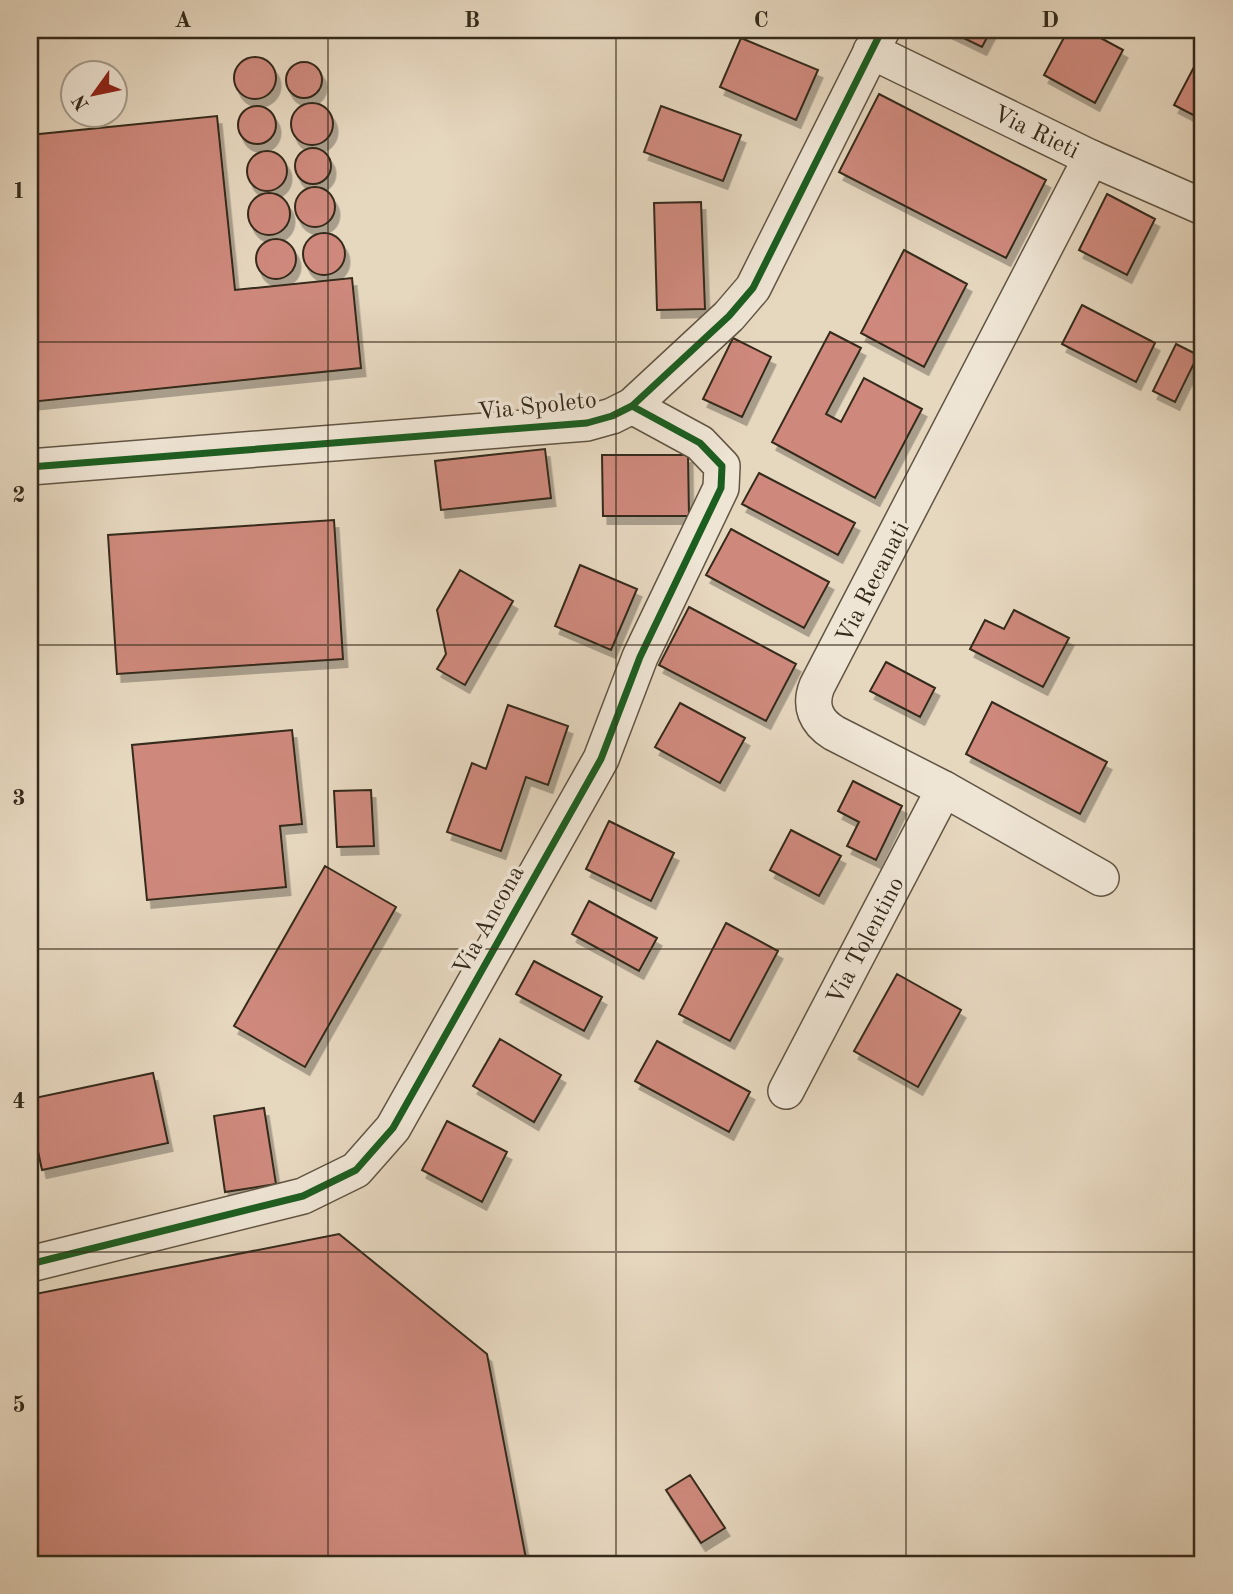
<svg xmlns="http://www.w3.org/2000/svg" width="1233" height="1594" font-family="'Old Standard TT',serif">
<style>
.building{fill:#ce897c;stroke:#352a1a;stroke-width:2;filter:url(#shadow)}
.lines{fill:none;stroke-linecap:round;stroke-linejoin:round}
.minor-casing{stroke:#615543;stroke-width:38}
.minor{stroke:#efe5d5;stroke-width:35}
.cycleway-casing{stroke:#efe5d5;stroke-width:11}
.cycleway{stroke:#1b5e20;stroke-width:7}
.grid{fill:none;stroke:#352a1a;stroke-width:2;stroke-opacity:0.55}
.labels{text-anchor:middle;stroke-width:7;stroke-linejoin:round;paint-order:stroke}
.street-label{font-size:24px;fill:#352a1a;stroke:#efe5d5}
.neatline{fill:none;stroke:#352a1a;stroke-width:2.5}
.grid-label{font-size:23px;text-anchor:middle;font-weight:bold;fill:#352a1a}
</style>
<defs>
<filter id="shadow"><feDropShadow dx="4.5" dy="8" stdDeviation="0" flood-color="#0004"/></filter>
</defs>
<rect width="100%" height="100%" fill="#e6d7bf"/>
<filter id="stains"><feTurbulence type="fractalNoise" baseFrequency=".00286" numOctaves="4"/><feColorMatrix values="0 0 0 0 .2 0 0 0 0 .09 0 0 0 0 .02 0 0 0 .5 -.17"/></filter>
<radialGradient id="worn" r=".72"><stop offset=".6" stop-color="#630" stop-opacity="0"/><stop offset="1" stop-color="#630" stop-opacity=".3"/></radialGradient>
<!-- building -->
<path class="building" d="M947 30H991L982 47Z
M1068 30H1086L1123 50 1095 103 1044 75Z
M741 38 818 70 796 120 720 87Z
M1203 50V120L1174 105Z
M234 78a21 21 0 1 1 42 0a21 21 0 1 1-42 0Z
M286 80a18 18 0 1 1 36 0a18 18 0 1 1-36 0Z
M879 94 1046 180 1006 258 839 172Z
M291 124a21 21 0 1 1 42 0a21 21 0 1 1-42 0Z
M238 125a19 19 0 1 1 38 0a19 19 0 1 1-38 0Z
M661 106 741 135 723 181 644 152Z
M217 116 235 290 352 278 361 368 30 402V135Z
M295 166a18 18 0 1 1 36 0a18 18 0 1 1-36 0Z
M247 171a20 20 0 1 1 40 0a20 20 0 1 1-40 0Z
M295 207a20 20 0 1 1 40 0a20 20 0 1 1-40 0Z
M248 214a21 21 0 1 1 42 0a21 21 0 1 1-42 0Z
M1107 194 1155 219 1127 275 1079 250Z
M701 202 705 309 657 310 654 203Z
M303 254a21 21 0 1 1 42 0a21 21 0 1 1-42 0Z
M256 259a20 20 0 1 1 40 0a20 20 0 1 1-40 0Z
M904 250 967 284 924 367 861 333Z
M1082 305 1155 343 1136 382 1062 344Z
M830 332 861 348 826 414 841 422 864 378 922 409 875 498 772 442Z
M733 338 771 357 742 417 703 399Z
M1176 344 1198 355 1175 402 1153 391Z
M545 449 551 498 441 510 435 461Z
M602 455H688L689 516H603Z
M759 473 855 523 838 555 742 504Z
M334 520 343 659 117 674 108 535Z
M731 529 829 582 804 628 706 575Z
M580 565 637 589 611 650 555 626Z
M460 570 513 601 465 685 437 669 446 654 437 610Z
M689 607 796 664 766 721 659 665Z
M1014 610 1069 638 1043 687 970 649 985 620 1004 629Z
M886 662 935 688 920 717 870 691Z
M992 702 1107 762 1080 814 966 754Z
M680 703 745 738 720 783 655 747Z
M508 705 568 726 548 785 526 777 501 851 447 832 472 763 486 769Z
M292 730 302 824 280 826 286 887 147 900 132 745Z
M853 781 902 806 876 860 847 846 859 822 838 811Z
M371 790 374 846 337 847 334 791Z
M609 821 674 853 651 901 586 869Z
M791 830 841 856 819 896 770 870Z
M325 866 396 907 305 1067 234 1026Z
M589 901 657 938 639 971 572 934Z
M726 923 778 951 730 1041 679 1014Z
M534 961 602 997 584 1031 516 994Z
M897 974 961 1010 918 1087 854 1051Z
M500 1039 561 1075 534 1122 473 1086Z
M657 1041 750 1092 729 1132 635 1081Z
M153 1073 168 1143 42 1170 30 1114V1099Z
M264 1108 276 1184 225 1192 214 1116Z
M447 1121 507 1152 482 1202 422 1170Z
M339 1234 487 1354 527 1564H30V1295Z
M690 1475 725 1528 701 1543 666 1490Z"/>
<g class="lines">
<!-- minor casing -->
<g class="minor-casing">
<g id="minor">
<path id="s1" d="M871 51 1091 158 1203 207"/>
<path d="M1091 158 817 686C809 706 816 722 834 733L944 789 1101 878"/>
<path d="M30 467 587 423 612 416 632 406 729 316 753 288 882 30"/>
<path id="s2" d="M786 1091 944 789"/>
<path d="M30 1264 303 1196 356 1170 393 1128 601 759 640 657 721 488 722 466 700 443 632 406"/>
</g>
</g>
<!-- minor -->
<use href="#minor" class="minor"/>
<!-- cycleway casing -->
<g class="cycleway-casing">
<path id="cycleway" d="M30 467 587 423 612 416 632 406 729 316 753 288 882 30
M30 1264 303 1196 356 1170 393 1128 601 759 640 657 721 488 722 466 700 443 632 406"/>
</g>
<!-- cycleway -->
<use href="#cycleway" class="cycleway"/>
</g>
<!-- grid -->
<path class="grid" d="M328 30V1564M616 30V1564M906 30V1564M30 342H1203M30 645H1203M30 949H1203M30 1252H1203"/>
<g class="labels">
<!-- street labels -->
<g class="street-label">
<text dy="8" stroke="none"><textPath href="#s1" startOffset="184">Via Rieti</textPath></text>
<text transform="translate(537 405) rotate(-6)" y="8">Via Spoleto</text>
<text transform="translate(872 582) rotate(-63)" y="8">Via Recanati</text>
<text transform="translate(488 920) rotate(-61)" y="8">Via Ancona</text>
<text dy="8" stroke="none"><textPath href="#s2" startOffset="170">Via Tolentino</textPath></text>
</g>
</g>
<!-- margin -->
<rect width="1233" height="1594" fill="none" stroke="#e6d7bf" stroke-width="77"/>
<!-- north arrow -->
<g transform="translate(94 94) rotate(237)"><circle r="33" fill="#efe5d5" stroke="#a59a8a" stroke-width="2"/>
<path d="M0-5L12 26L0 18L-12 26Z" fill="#8f2418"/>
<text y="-10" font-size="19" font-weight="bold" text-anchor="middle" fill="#352a1a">N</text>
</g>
<rect x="38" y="38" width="1156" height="1518" class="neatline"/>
<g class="grid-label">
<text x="183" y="27">A</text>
<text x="472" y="27">B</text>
<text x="761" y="27">C</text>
<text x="1050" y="27">D</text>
<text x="19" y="198">1</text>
<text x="19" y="502">2</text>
<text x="19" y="805">3</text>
<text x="19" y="1108">4</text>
<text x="19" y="1412">5</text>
</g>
<rect width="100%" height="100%" filter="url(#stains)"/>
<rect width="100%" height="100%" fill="url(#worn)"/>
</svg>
